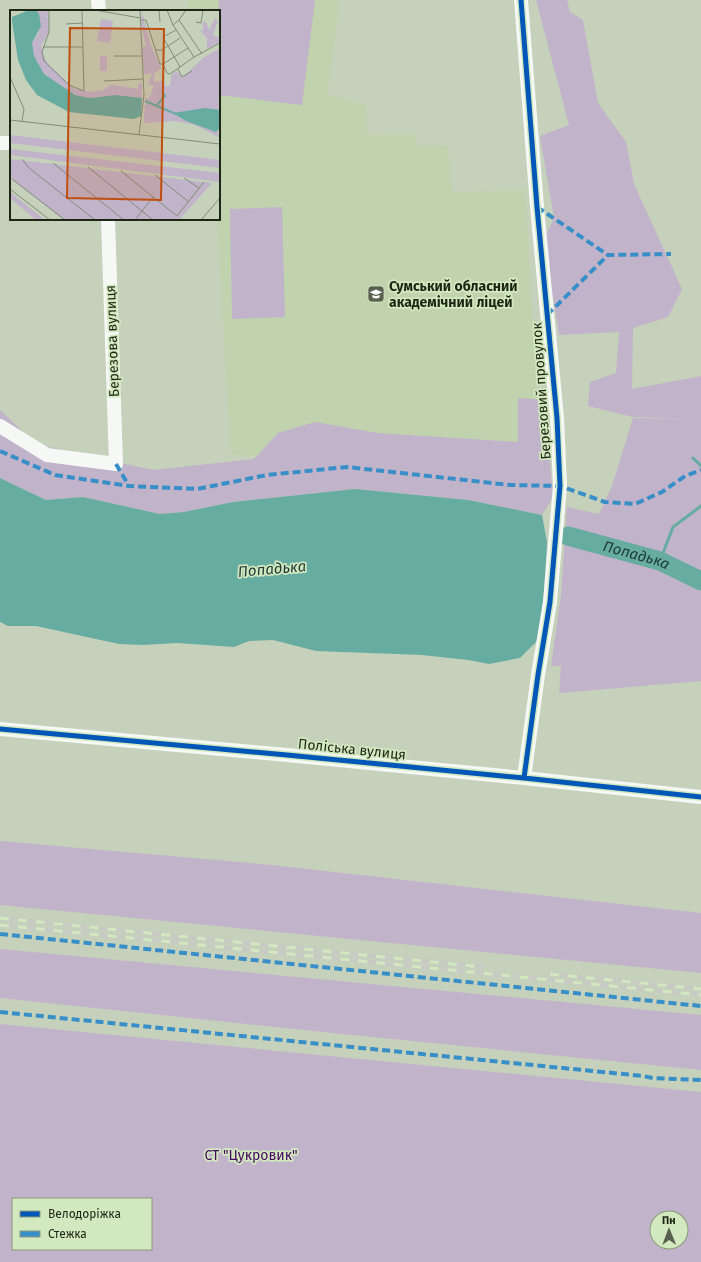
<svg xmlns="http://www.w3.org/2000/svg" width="701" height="1262" font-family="'Fira Sans',sans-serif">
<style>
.built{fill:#c0d3ae}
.green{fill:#c1b3ca;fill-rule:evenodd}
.water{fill:#67aca1}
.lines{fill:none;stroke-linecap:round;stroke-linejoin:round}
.stream{stroke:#67aca1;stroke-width:3}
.river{stroke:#67aca1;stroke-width:19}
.minor{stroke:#f6f8f5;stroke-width:14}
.rail-casing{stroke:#c8cbc4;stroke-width:4.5}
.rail{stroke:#d2e8be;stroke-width:3;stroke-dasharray:9;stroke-linecap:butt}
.quiet{stroke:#388fc8;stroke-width:4;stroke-dasharray:8 4;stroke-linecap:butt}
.cycleway-casing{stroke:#d2e8be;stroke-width:8}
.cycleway{stroke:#0057b8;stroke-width:5}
.labels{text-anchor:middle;stroke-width:3.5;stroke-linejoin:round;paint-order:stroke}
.poi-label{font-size:14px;font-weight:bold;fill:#1d2515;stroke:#d2e8be;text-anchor:start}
.street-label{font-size:14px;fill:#1d2515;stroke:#d2e8be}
.park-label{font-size:14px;fill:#440862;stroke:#d2e8be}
.water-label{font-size:15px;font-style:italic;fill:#1b3836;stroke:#d2e8be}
.inset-river{fill:none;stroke:#67aca1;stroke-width:2}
.inset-road{fill:none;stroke:#828c79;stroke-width:1}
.view{fill:#bf4f0e;fill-opacity:0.15;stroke:#bf4f0e;stroke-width:2}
.inset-edge{fill:none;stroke:#1d2515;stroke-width:2}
</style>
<rect width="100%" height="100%" fill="#c6d1bb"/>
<!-- built -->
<path class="built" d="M189 0H340L327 95 366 105 367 135 416 134 417 147 448 145 452 192 525 190 541 464 231 455 217 219H219V11H187Z"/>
<!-- green -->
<path class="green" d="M219 0H315L302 105 219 95 218 11Z
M536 0H567L570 12 583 20 598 103 626 142 634 184 682 289 668 317 633 328 632 389 701 376V681L559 693 561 666H551L561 595 567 507 599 514 612 486 633 418 693 419 633 417 588 406 590 382 616 373 619 332 559 335 544 239 554 218 540 136 569 125Z
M282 207 285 317 232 319 230 209Z
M518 398 545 400 553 497 542 515 468 500 355 489 233 502 184 512 160 514 83 497 46 500 0 478V410L36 444 153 470 254 459 278 433 315 422 378 433 518 442Z
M0 841 272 865 701 913V973L0 905Z
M0 949 701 1015V1070L332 1033 0 998Z
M0 1024 701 1092V1262H0ZM13 1199H151V1249H13ZM657 1218H681V1242H657Z"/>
<!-- water -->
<path class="water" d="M0 478 46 500 83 497 160 514 184 512 233 502 355 489 468 500 542 515 547 542 544 591 541 622 537 641 520 658 489 664 468 660 422 655 316 651 273 640 249 641 234 647 177 643 143 645 119 644 36 626H8L0 622Z"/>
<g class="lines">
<!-- stream -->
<path class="stream" d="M693 458 701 466
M660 561 673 527 701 506"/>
<!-- river -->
<path class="river" id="s1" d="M568 536 660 561 701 581"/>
<!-- minor -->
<path class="minor" d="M98 0 99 11
M521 0 537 207 557 418 560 486 550 602 538 675 524 778
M0 143H11
M0 426 47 455 116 464 108 219
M0 729 287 755 524 778 701 797"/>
<!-- rail casing -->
<g class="rail-casing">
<path id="rail" d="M0 918 482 967
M0 925 701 995
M550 974 701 989"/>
</g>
<!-- rail -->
<use href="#rail" class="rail"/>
<!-- quiet -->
<path class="quiet" d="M537 207 608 255 671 254
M547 315 608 255
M0 451 55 475 129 486 197 489 267 475 347 467 510 485 560 486 605 502 635 504 662 492 685 476 701 470
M116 464 129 486
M0 934 701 1006
M0 1012 643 1076 653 1078 701 1080"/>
<!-- cycleway casing -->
<g class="cycleway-casing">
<path id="cycleway" d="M521 0 537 207 557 418 560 486 550 602 538 675 524 778
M0 729 287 755 524 778 701 797"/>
</g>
<!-- cycleway -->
<use href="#cycleway" class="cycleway"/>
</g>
<!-- icons -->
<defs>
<g id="school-square" transform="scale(0.9)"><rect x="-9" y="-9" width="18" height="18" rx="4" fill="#58614f" stroke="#d2e8be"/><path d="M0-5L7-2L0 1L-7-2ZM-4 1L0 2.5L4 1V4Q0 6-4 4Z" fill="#fff"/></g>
</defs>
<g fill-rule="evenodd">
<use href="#school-square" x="376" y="294"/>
</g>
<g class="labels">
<!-- poi labels -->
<g class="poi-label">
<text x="389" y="291">Сумський обласний<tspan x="389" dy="16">академічний ліцей</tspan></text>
</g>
<!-- street labels -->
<g class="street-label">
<text transform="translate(112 341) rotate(-92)" y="5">Березова вулиця</text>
<text transform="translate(541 391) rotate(-94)" y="5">Березовий провулок</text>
<text transform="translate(352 749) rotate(6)" y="5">Поліська вулиця</text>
</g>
<!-- park labels -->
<g class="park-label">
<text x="251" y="1160">СТ "Цукровик"</text>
</g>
<!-- water labels -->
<g class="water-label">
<text dy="5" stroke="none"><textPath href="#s1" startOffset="71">Попадька</textPath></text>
<text transform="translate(272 569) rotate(-5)" y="5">Попадька</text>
</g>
</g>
<!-- overview -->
<g transform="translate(10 10)">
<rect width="210" height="210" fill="#c6d1bb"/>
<path d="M26 0H38V5L35 6 39 8V23L31 35 34 47 39 55 63 78 79 82 93 80 101 75 128 79 129 73H132V88L106 85 80 88 65 85 34 64 24 46 22 33 29 22V4ZM132 2 140 33 151 58 144 64V72L154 70 155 76H160L161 65 167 61 172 68 193 48 210 38 208 127 185 115 165 111 134 113 135 88H139L144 76 138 74 142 64H134L132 37 136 36 131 15ZM205 8 208 11 203 25 210 28V32L197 39V28L189 20 193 21V12H196L199 20ZM91 9 103 11 100 33 87 31ZM90 46H97V61H90ZM0 125 210 150V158L0 133ZM0 139 210 163V172L0 145ZM0 149 202 173 169 210H54L0 168ZM0 182 35 210H26L0 188Z" fill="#c1b3ca"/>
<path d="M19 0H26L29 4 31 16 22 33 24 46 34 64 65 85 80 88 106 85 132 88 131 106 124 109 59 102 27 85 16 70 8 50 2 11V7ZM195 98 210 100V118L206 122 176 111 163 103Z" fill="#67aca1"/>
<path class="inset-river" d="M135 91 166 104M147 95 155 86 152 81"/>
<path class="inset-road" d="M39 0V22L32 42 34 51 59 75 74 81 72 0M85 0 130 8M149 0 150 12M157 0 163 15 184 47 210 33M130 10H136L150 54H153L178 38M169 10 176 0M186 12 191 13 193 0M56 14 73 13M163 15 169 10 192 44M166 20 153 27 170 57M33 37H73M146 40H152L170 28M104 46H132M153 54 157 63 160 64 184 47M168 59 172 67 182 61M0 67 14 99 12 111M94 71 133 69M0 110 210 134M129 124 134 85 130 0M12 149 19 158 85 210M43 153 114 210M78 157 143 210M111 161 143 187M145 165 179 192M174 168 189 178M2 169 55 210M0 179 40 210M125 210 143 187 167 206 194 172M191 210 210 188"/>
<path class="view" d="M60 18 154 19 151 190 57 188Z"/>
<rect width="210" height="210" class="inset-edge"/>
</g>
<!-- legend -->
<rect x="12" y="1198" width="140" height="52" fill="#d2e8be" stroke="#8a9a7a"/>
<rect x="20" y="1211" width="20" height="6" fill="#0057b8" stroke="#8a9a7a"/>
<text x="48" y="1218" font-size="12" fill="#1d2515">Велодоріжка</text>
<rect x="20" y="1231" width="20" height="6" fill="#388fc8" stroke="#8a9a7a"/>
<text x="48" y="1238" font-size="12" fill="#1d2515">Стежка</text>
<!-- north arrow -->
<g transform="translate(669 1230) rotate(359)"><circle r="19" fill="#d2e8be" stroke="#8a9a7a"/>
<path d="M0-3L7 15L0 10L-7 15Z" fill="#58614f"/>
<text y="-6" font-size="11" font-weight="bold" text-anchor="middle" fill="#1d2515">Пн</text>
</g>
</svg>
